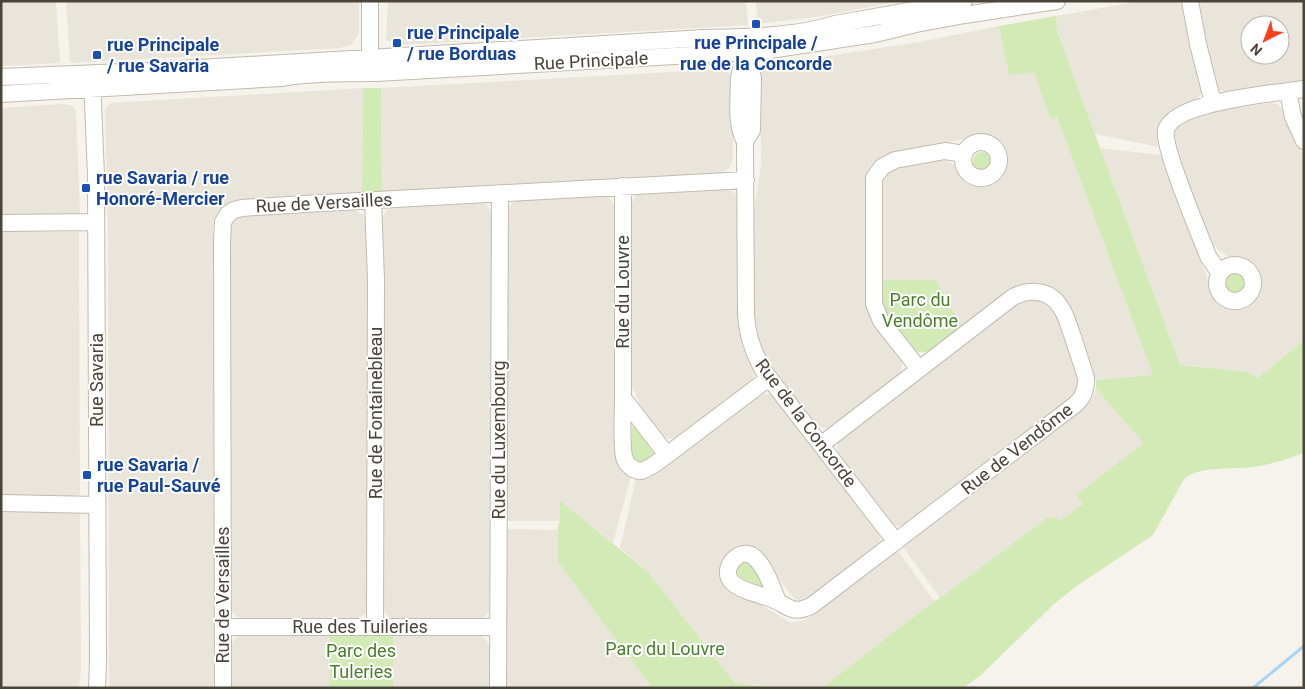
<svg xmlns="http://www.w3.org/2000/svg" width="1305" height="689" font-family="Roboto,sans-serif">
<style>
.residential{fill:#eae5da;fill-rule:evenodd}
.green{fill:#d2eab5}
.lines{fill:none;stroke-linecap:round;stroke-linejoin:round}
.stream{stroke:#a9d4f2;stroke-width:3}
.minor-casing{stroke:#c2bbae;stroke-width:18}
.minor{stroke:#fff;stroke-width:16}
.transit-dot{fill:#1a4fb4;stroke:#fff;stroke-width:2}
.labels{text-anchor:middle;stroke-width:4;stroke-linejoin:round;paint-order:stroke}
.transit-label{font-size:18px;font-weight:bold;fill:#164399;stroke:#fff;text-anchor:start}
.street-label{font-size:18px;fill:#4b4439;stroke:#fff}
.park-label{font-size:18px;fill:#4a7f2a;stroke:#fff}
</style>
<rect width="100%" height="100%" fill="#f6f3ec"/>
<!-- residential -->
<path class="residential" d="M1 1H56L60 63 1 66Z
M66 1H359V34L351 45 340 48 70 63Z
M388 1H746L748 25 399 45 386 40Z
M756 1H902L816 17 758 24Z
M1141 1H1182L1189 44 1201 89V94L1194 102 1170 112 1164 118 1157 132V140L1159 147 1095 134 1057 31 1056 16Z
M1197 1H1304V81L1227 92 1220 90 1216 84ZM1250 25H1280V55H1250Z
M999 26 1009 74 1034 71 1050 118 1057 117 1153 375 1096 380 1071 311 1033 284 1021 285 1011 289 962 326 936 280H881L883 181 885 175 891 170 900 167 944 159 955 165 966 180 974 185 982 186 989 185 999 179 1004 172 1007 164 1006 156 1003 147 997 142 990 137 982 136 891 153 883 156 876 163 866 180 865 191V294L868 309 873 324 902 361V368L899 375 834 425 827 428 820 427 813 422 768 362 761 350 756 335 754 314V211L761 165 760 77 762 69 764 66 919 42Z
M727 69 732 79 733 156 732 163 729 168 721 173 382 192 381 88Z
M363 88 362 193 238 200 227 204 220 210 214 219 213 231 215 688H109L108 237 105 109 111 103Z
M1271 103 1277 104 1282 109 1304 158V340L1258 378 1247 372 1180 365 1100 148 1161 155 1212 291 1219 301 1229 307 1237 308 1248 304 1255 298 1260 290 1261 280 1258 272 1251 264 1242 259 1227 256 1213 245 1208 236 1172 140 1175 128 1186 120 1223 110Z
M63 104 72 106 76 111 80 213 1 215V108Z
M722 189 730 190 735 193 738 198 739 327 743 347 754 371 753 378 748 383 681 435 671 439 664 437 660 432 642 409 632 387V203L635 196 641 193Z
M603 196 611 199 615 208 616 456 620 467 631 476 613 543 560 502V521H507L508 211 512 203 519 200Z
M482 202 487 205 492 215 489 611 482 619 476 620 396 619 390 618 386 614 383 609V602L382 218 387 210 392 207Z
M353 209 364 215 366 222 368 258 367 605 366 613 361 617 354 619H241L236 616 231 610 230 223 239 216Z
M1 231 79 232 80 495 75 496H1Z
M1035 299 1046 304 1056 315 1079 379 1080 385 1075 396 904 526H897L891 522 840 456 837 450 838 443 842 438 1017 304Z
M1096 389 1145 443 1076 495 1083 504 1061 520 1048 517 940 598 903 547 1084 408 1093 397Z
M766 394H772L777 399 878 532 880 539 878 545 810 599 797 600 792 596 771 569 766 557 761 551 752 547 742 546 721 565 720 575 724 585 730 591 759 603 789 622H798L809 618 898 551 934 601 822 688H767L734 682 648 572 620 548 636 478 646 479 653 476 752 400 759 395Z
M1 511H76L80 513 81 670 79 688H1Z
M507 529 558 530V562L652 688H506Z
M244 634 330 635 329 688H231L230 646 238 635Z
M393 634 479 635 484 638 490 647V688H393Z"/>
<!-- green -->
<path class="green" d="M1056 16 1057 31 1180 365 1248 372 1258 378 1304 340V453C1287 459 1270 465 1252 467 1231 470 1201 465 1184 479L1153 535 1075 587 1053 605 981 675 963 688H822L934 601 940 598 1048 517 1061 520 1083 504 1076 495 1144 443 1096 389V380L1153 375 1057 117 1050 118 1034 72 1009 75 999 26Z
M363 88H381L382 192 362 193Z
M973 161a9 9 0 1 1 18 0a9 9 0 1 1-18 0Z
M1225 283a10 10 0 1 1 20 0a10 10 0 1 1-20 0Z
M881 280H936L962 326 928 352H917L913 349 885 312 882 303Z
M634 426 654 453 653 456 641 463C627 459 632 442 632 431V427Z
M560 501 648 572 734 682 767 688H652L558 562V527L560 521Z
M745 562C755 563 760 578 765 587L763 588 740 578 736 572 740 564Z
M393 634V688H329L330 635Z"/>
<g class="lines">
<!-- stream -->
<path class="stream" d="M1253 688 1304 646"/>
<!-- minor casing -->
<g class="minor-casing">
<path id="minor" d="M370 1V66
M1190 1 1198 44 1213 103
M744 42 746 65 740 72 739 78C739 99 735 123 745 142L746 313C747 335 753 351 763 370L896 542
M1 77 149 71 704 38C747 37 793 37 835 24L964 1
M92 78 96 176 98 662 97 688
M1288 92 1293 117 1304 141
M1 94 281 78C313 73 344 73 376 73L763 51 875 34 916 24 965 15 1057 1
M745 142 752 130 753 78 751 70 746 65
M963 160a18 18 0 1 1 36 0a18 18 0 1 1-36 0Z
M623 186V398L667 455 769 378
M373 200 376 280 375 626
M1 223 96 222
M1217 283a18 18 0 1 1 36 0a18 18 0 1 1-36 0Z
M1221 272 1216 268 1208 256C1200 235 1162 146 1166 130 1174 101 1277 93 1304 89
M919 369 881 321 874 304V178L882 167 895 160 945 151 964 154
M623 398C623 415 621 441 624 457 626 464 633 471 641 471 650 469 660 460 667 455
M1 503 97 505
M778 601C772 588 766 567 754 557 739 545 718 571 733 583 741 591 762 595 772 599 790 606 791 615 811 606L1076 404C1084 396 1086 390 1086 378 1082 364 1077 351 1073 337 1069 328 1067 316 1061 308 1051 290 1030 288 1013 297L822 444
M223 627H497
M223 688 222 242 223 222 228 214 234 210 242 208 304 204 746 180
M498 688 500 193"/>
</g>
<!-- minor -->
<use href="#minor" class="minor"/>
</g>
<!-- markers -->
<g class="transit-dot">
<rect x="751" y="19" width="10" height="10" rx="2.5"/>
<rect x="392" y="38" width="10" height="10" rx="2.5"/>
<rect x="92" y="50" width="10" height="10" rx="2.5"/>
<rect x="81" y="183" width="10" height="10" rx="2.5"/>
<rect x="82" y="470" width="10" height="10" rx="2.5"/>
</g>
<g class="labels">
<!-- transit labels -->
<g class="transit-label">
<text x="407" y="39">rue Principale<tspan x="407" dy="21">/ rue Borduas</tspan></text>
<text x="756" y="49" text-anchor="middle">rue Principale /<tspan x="756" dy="21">rue de la Concorde</tspan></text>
<text x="107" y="51">rue Principale<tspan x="107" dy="21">/ rue Savaria</tspan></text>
<text x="96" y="184">rue Savaria / rue<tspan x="96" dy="21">Honoré-Mercier</tspan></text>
<text x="97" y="471">rue Savaria /<tspan x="97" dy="21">rue Paul-Sauvé</tspan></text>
</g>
<!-- street labels -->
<g class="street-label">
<text transform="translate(591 61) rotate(-3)" y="6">Rue Principale</text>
<text transform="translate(324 203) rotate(-3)" y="6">Rue de Versailles</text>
<text transform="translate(623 292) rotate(-90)" y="6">Rue du Louvre</text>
<text transform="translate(97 380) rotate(-90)" y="6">Rue Savaria</text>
<text transform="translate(376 413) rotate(-90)" y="6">Rue de Fontainebleau</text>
<text transform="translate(806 423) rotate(53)" y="6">Rue de la Concorde</text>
<text transform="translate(499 440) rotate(-90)" y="6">Rue du Luxembourg</text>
<text transform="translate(1017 449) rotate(-38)" y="6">Rue de Vendôme</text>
<text transform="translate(223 595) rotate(-90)" y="6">Rue de Versailles</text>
<text x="360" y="633">Rue des Tuileries</text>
</g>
<!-- park labels -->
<g class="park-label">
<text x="920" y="306">Parc du<tspan x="920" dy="21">Vendôme</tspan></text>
<text x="665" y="655">Parc du Louvre</text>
<text x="361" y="657">Parc des<tspan x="361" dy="21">Tuleries</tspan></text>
</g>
</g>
<!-- border -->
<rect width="1305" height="689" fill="none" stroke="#4b4439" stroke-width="5"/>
<!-- north arrow -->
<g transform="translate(1265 40) rotate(222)"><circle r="24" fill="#ffffff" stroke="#b7b4b0"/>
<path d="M0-4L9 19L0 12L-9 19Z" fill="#fc3f1d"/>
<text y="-8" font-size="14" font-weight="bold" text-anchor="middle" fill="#4b4439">N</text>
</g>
</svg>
